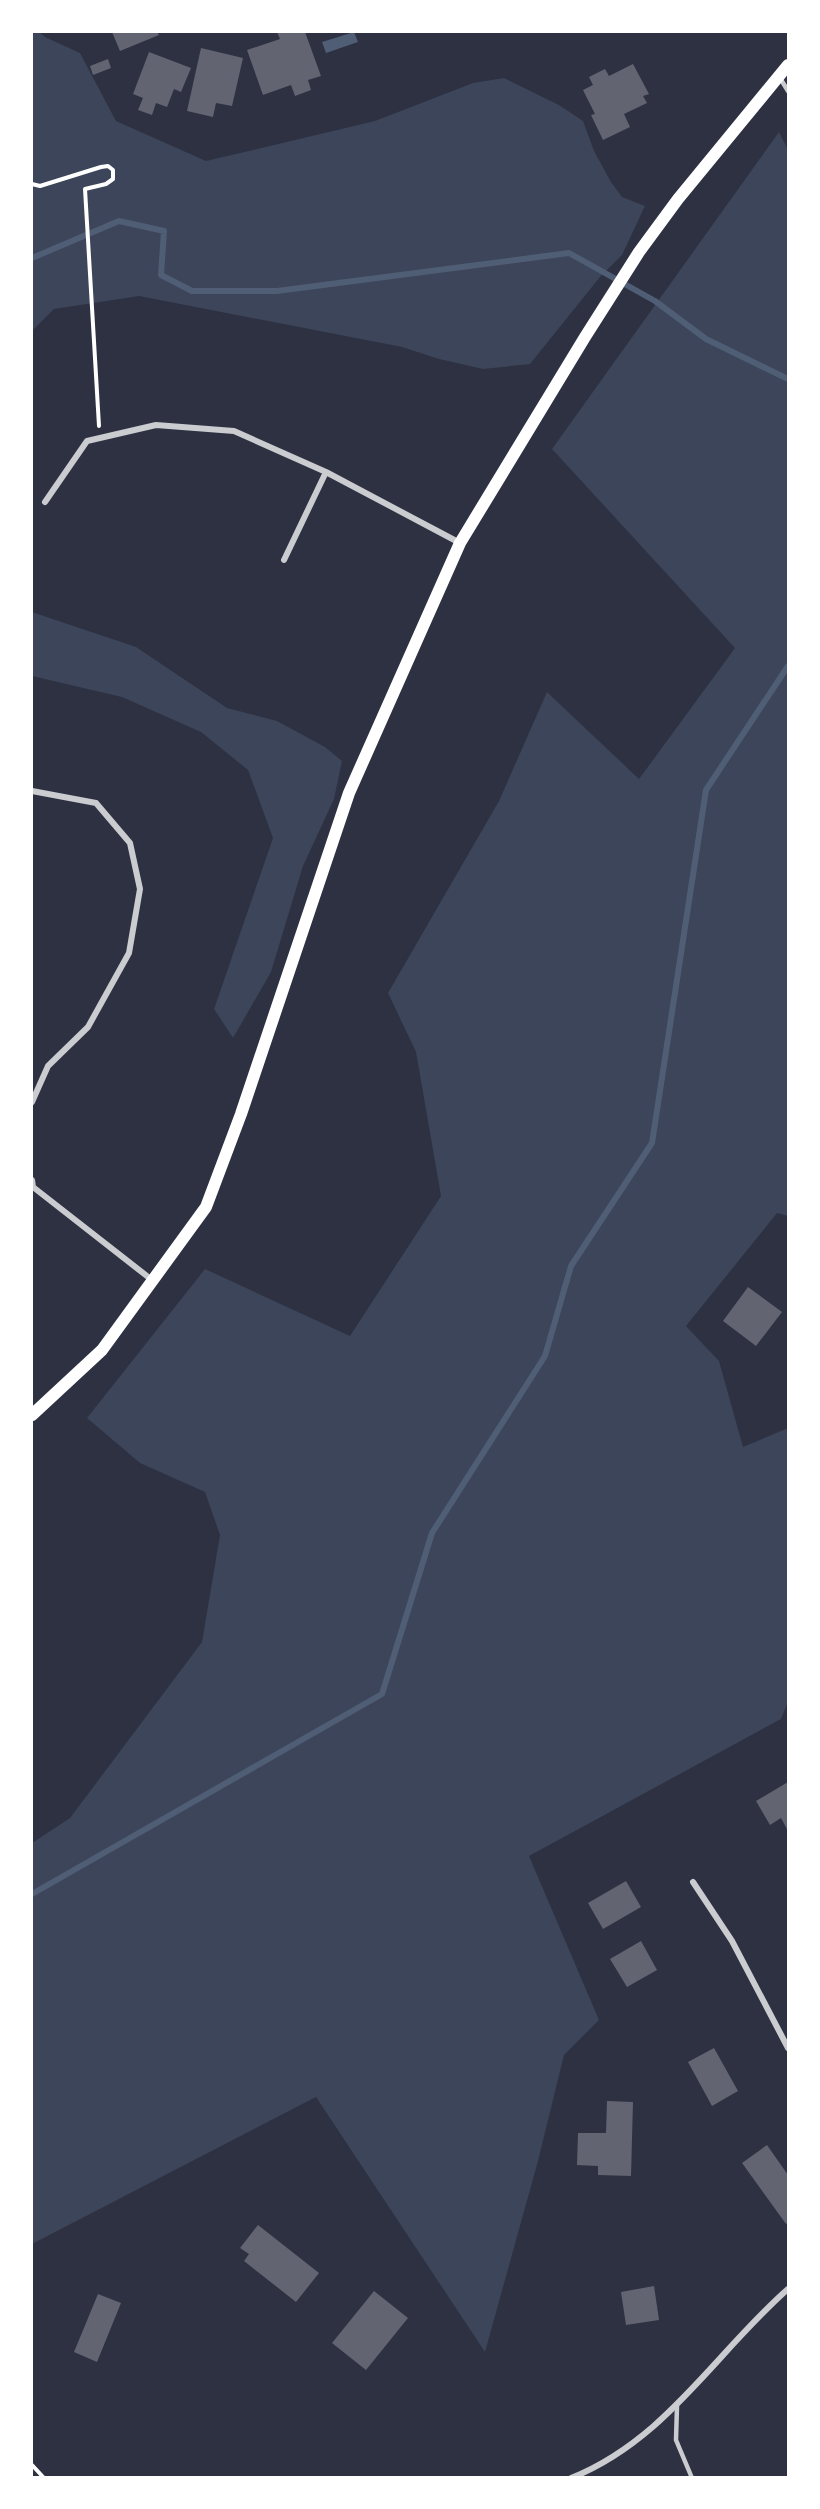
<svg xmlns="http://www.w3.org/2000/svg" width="820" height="2509" font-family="Helvetica,sans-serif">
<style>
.green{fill:#3c4559}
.water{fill:#4f5d75}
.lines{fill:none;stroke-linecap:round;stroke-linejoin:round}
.stream{stroke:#4f5d75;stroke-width:6}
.building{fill:#626471}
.path{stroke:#fff;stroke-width:4}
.service{stroke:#caccd0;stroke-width:4.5}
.minor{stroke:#caccd0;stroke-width:6}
.secondary{stroke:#fff;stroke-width:12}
</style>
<rect width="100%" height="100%" fill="#2d3142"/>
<!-- green -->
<path class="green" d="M32 32H39L45 37 80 53 116 121 206 161 375 121 473 83 504 78 559 105 583 121 594 151 611 182 622 197 645 206 622 255 600 277 530 364 483 369 439 359 402 347 139 296 54 309 32 331Z
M779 132 788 150V1216L777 1213 686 1326 719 1361 743 1447 788 1428V1702L781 1719 529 1856 599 2020 564 2055 538 2161 485 2352 316 2097 32 2244V1843L70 1818 202 1642 220 1535 205 1492 140 1463 87 1418 205 1269 350 1336 441 1196 416 1052 388 993 499 801 547 692 639 779 735 648 552 449Z
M32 612 136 647 227 708 277 721 325 747 342 761 334 799 303 866 271 972 233 1038 214 1009 273 838 248 770 201 732 122 697 32 676Z"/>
<!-- water -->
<path class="water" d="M354 32 358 42 326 53 322 42Z"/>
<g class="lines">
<!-- stream -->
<path class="stream" d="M32 258 119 221 164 231 161 275 192 291H277L569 253 655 301 706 339 788 379
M32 1894 382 1694 432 1533 545 1356 571 1266 652 1143 706 790 788 666"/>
</g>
<!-- building -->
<path class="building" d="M112 32H157L159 35 120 51Z
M277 32H305L321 76 308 80 311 90 295 96 291 85 263 95 247 50 280 39Z
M201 48 243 58 232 106 216 103 213 117 187 111Z
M149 52 191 68 181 92 174 89 167 107 156 103 152 115 138 110 143 98 133 94Z
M108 59 111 68 93 75 90 66Z
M633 64 649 94 643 96 647 103 624 114 630 127 603 140 591 115 595 114 583 90 593 85 589 77 605 69 609 76Z
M748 1287 782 1312 756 1346 723 1321Z
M788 1782V1831L781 1818 770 1825 756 1801Z
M626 1881 641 1907 603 1929 588 1903Z
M641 1941 657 1970 627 1987 610 1959Z
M714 2048 738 2091 712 2106 688 2062Z
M607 2101 633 2102 631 2176 598 2175V2166L577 2165 578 2133H606Z
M767 2145 788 2175V2222L786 2224 742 2163Z
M258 2225 319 2273 296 2302 244 2261 249 2254 240 2248Z
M654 2286 659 2320 626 2325 621 2292Z
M374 2291 408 2318 366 2370 332 2343Z
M98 2294 121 2303 97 2362 74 2352Z"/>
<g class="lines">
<!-- path -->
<path class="path" d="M32 184 40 186 101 167 108 166 113 170V179L106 184 85 189 99 426
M32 2465 44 2478"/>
<!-- service -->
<path class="service" d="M780 78 788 91
M677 2406 676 2440 692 2478"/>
<!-- minor -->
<path class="minor" d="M45 502 87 441 156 425 234 431 326 472 460 543
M284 560 326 472
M32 791 96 803 130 843 140 889 129 953 88 1027 48 1066 32 1102
M32 1180 33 1187 152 1280
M693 1882 732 1941 788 2048
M571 2478C666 2440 715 2353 788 2289"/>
<!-- secondary -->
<path class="secondary" d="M32 1415 102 1350 206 1207 241 1114 349 793 460 543 585 337 639 252 678 199 788 65"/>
</g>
<!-- border -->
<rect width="820" height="2509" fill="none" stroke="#ffffff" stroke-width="66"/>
</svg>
